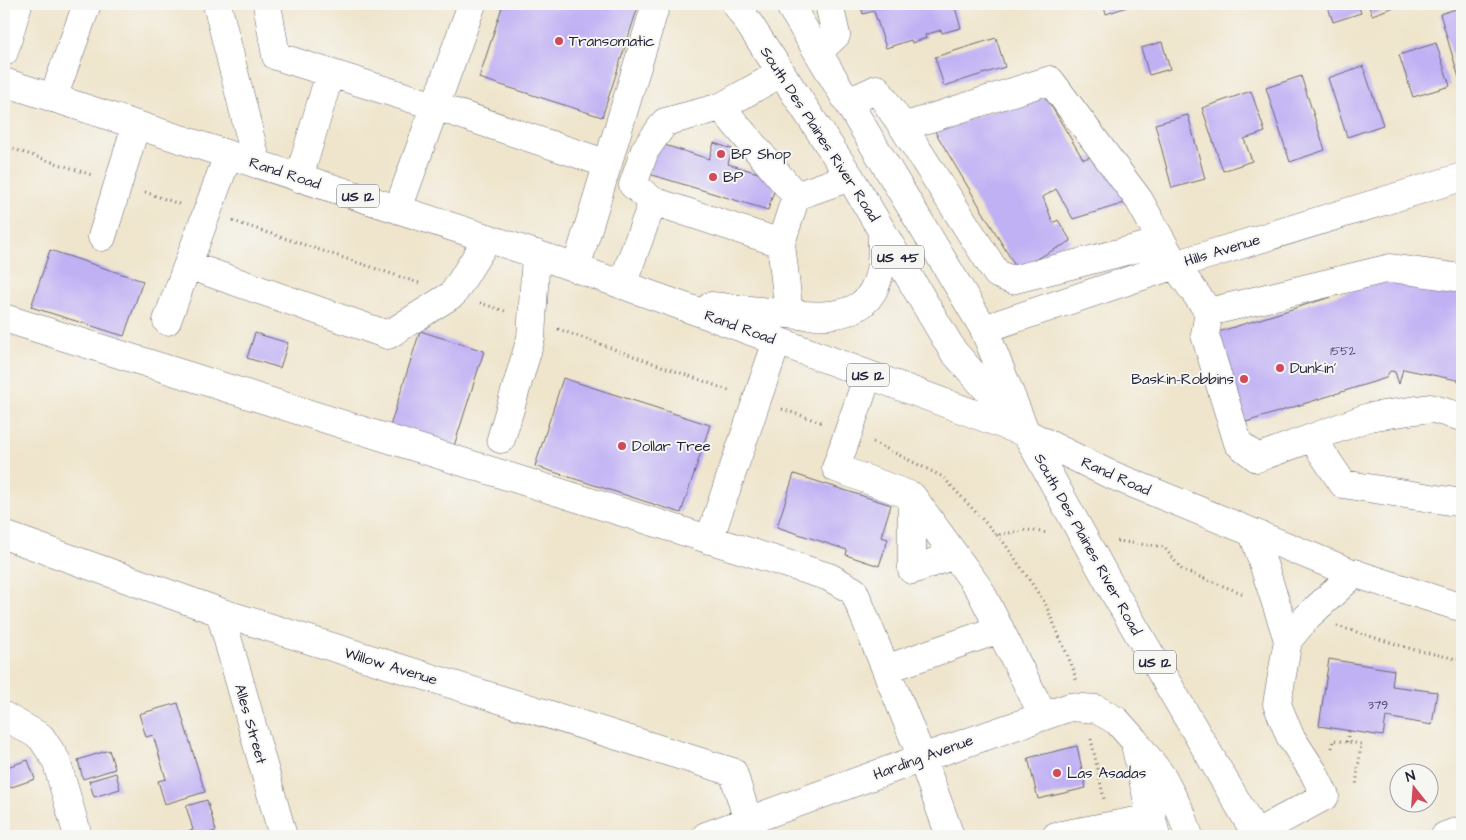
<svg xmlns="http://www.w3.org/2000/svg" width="1466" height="840" font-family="'Architects Daughter',sans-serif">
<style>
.building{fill:#c0b0f4}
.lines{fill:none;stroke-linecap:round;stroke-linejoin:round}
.minor-casing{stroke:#6a666e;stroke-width:29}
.major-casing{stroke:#6a666e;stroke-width:29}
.path{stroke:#6a666e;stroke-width:3;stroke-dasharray:1 4;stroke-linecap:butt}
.minor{stroke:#fff;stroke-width:28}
.major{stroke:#fff;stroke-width:28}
.poi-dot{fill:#d1495b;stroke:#f6f6f2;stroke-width:2}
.labels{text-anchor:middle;stroke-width:4;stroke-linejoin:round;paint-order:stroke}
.number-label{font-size:12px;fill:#4a4669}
.shield{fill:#f6f6f2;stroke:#626272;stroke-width:1}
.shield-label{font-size:14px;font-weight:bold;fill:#22223b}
.poi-label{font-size:15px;fill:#22223b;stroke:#f6f6f2;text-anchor:start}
.street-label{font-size:15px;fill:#22223b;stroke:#f6f6f2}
</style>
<rect width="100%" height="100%" fill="#f6f6f2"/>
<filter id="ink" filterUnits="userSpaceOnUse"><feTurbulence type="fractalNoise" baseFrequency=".02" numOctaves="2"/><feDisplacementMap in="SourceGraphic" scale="10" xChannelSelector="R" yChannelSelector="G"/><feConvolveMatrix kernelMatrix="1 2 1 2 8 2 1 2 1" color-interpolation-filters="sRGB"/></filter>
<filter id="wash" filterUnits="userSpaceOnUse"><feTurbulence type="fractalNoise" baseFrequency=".0096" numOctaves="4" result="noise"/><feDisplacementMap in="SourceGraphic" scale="20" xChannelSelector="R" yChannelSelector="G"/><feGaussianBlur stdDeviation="1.12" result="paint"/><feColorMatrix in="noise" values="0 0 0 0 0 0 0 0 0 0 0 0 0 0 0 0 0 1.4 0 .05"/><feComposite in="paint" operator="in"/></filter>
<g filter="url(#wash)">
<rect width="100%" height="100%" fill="#efe5cc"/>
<g id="blocks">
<!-- building -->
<path class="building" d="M503 4H639L602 117 479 78Z
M860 4H954L961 28 942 33 941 30 925 35 926 38 912 43 911 40 886 48 874 11 863 14Z
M1103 4H1136L1106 14Z
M1327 4H1358L1361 13 1333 22Z
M1368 4H1400V5L1372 15Z
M1462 7V80L1460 81 1440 14Z
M996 38 1005 67 944 86 935 57Z
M1162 42 1170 69 1149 75 1141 48Z
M1436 43 1450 86 1413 97 1399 55Z
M1363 66 1383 125 1347 137 1328 78Z
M1301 76 1325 150 1290 162 1266 88Z
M1251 91 1265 132 1244 139 1252 161 1223 171 1202 108Z
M1044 94 1083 159 1099 155 1128 202 1073 219 1056 189 1043 197 1053 223 1058 220 1071 241 1017 269 934 130Z
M1188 115 1205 179 1172 188 1155 124Z
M658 143 709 159 714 143 732 149 728 164 778 179 768 210 649 174Z
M50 250 143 281 124 336 31 307Z
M1392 278 1462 288V381L1403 369 1399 384 1395 372 1391 371 1389 372 1386 378 1246 422 1218 332Z
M420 331 484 351 454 446 390 426Z
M255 333 288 343 280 368 247 358Z
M563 378 710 425 681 513 535 466Z
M794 474 891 505 881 537 888 539 879 566 846 555 847 550 777 527Z
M1329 659 1394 670 1392 686 1437 692 1432 725 1386 717 1383 736 1319 726Z
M178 703 205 792 165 804 158 781 166 779 153 735 146 737 139 714Z
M1077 746 1086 788 1038 799 1028 758Z
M109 750 115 769 83 779 78 760Z
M28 760 35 779 6 789 4 783V768Z
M116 773 120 789 94 797 89 781Z
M207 800 216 831 204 835V836H174L193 830 186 806Z"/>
</g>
</g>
<g filter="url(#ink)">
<use href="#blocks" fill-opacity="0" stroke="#6a666e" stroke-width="1"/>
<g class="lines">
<!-- minor casing -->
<g class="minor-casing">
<path id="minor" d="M217 4 257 164
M267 4 276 56 435 106 608 164
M4 52 18 4
M818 52 836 35 829 4
M53 98 87 4
M849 102 877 89 903 127 1050 80 1139 200 1175 265 1209 312 1390 268 1462 278
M903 127 997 274 1012 280 1162 242
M299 178 330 73
M796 196 850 177
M653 201 633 185 645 150 665 122 721 107
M398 209 472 4
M102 237 136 125
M781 243 789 314
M188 265 388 335 453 294 488 238
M576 268 656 4
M622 285 653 201 781 243 796 196 721 107 781 73
M1209 312 1205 335 1238 443 1257 458 1369 417 1430 408 1462 417
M4 318 829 577 854 591 922 758 950 836
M167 321 228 155
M984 329 1175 265 1462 177
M868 375 836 468 912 496 980 590 1043 715
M1312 438 1343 484 1462 503
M501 439 531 338 536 254
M912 496V570L954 555
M1253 533 1288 640 1277 704 1290 736 1314 773 1325 796 1255 834
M4 535 220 612 733 772 748 821 751 836
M709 540 777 341
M220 612 283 836
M1288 640 1308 616 1355 573
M886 669 1000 629
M4 716 41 737 56 760 78 836
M1136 749 1156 836
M706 836 922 758 1070 707 1096 709 1117 721 1134 740 1161 775 1182 815 1189 836
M1056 836 1152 818
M1445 836 1462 830"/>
</g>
<!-- major casing -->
<g class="major-casing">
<path id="major" d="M736 4 850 177 953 351 1013 419
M789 4 984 329 1026 433 1115 594 1257 836
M4 82 536 254 710 316 1026 433 1107 473 1347 571 1453 605 1462 607
M711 306C730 308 750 310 769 312 797 315 848 323 868 298 883 280 882 254 882 232"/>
</g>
<!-- path -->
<path class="path" d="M4 146 92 175
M145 192 182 205
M233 221 419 283
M480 303 505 311
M558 329 731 391
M782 409 823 423
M873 442 943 477 997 535 1028 530 1048 533
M997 535 1005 544 1045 603 1073 668 1076 680
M1117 541 1164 547 1182 570 1244 594
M1337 626 1415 650 1462 660
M1091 739 1104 799
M1347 742 1349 731
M1332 748 1333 740 1361 744 1356 786"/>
<!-- minor -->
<use href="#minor" class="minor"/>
<!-- major -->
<use href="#major" class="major"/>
</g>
</g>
<!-- markers -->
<g class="poi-dot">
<circle cx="559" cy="41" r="5"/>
<circle cx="721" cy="154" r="5"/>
<circle cx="713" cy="177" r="5"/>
<circle cx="1280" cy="368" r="5"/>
<circle cx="1244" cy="379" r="5"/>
<circle cx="622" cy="446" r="5"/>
<circle cx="1057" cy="773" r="5"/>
</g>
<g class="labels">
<!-- number labels -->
<g class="number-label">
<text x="1343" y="355">1552</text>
<text x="1378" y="709">379</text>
</g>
<!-- shield labels -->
<g class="shield">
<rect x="337" y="184.5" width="42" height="23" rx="4"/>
<rect x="872" y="245.5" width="52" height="23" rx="4"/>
<rect x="847" y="363.5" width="42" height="23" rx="4"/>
<rect x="1134" y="650.5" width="42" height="23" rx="4"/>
</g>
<g class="shield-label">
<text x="358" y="201">US 12</text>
<text x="898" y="262">US 45</text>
<text x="868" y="380">US 12</text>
<text x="1155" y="667">US 12</text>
</g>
<!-- poi labels -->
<g class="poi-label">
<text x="569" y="46">Transomatic</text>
<text x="731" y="159">BP Shop</text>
<text x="723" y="182">BP</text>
<text x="1290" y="373">Dunkin'</text>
<text x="1234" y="384" text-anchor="end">Baskin-Robbins</text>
<text x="632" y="451">Dollar Tree</text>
<text x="1067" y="778">Las Asadas</text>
</g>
<!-- street labels -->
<g class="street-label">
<text transform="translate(820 134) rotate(57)" y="5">South Des Plaines River Road</text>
<text transform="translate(285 173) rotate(18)" y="5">Rand Road</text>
<text transform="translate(1222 250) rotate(-17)" y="5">Hills Avenue</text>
<text transform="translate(740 327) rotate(20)" y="5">Rand Road</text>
<text transform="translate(1116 476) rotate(24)" y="5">Rand Road</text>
<text transform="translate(1088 544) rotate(61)" y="5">South Des Plaines River Road</text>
<text transform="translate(391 666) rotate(17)" y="5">Willow Avenue</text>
<text transform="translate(251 724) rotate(74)" y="5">Alles Street</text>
<text transform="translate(923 757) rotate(-20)" y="5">Harding Avenue</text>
</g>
</g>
<!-- margin -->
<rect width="1466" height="840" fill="none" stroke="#f6f6f2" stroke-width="20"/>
<!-- north arrow -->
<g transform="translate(1414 788) rotate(343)"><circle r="24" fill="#f6f6f2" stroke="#a1a1a9"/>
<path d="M0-4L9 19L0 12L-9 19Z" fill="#d1495b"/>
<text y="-8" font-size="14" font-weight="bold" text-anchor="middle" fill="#22223b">N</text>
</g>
</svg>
